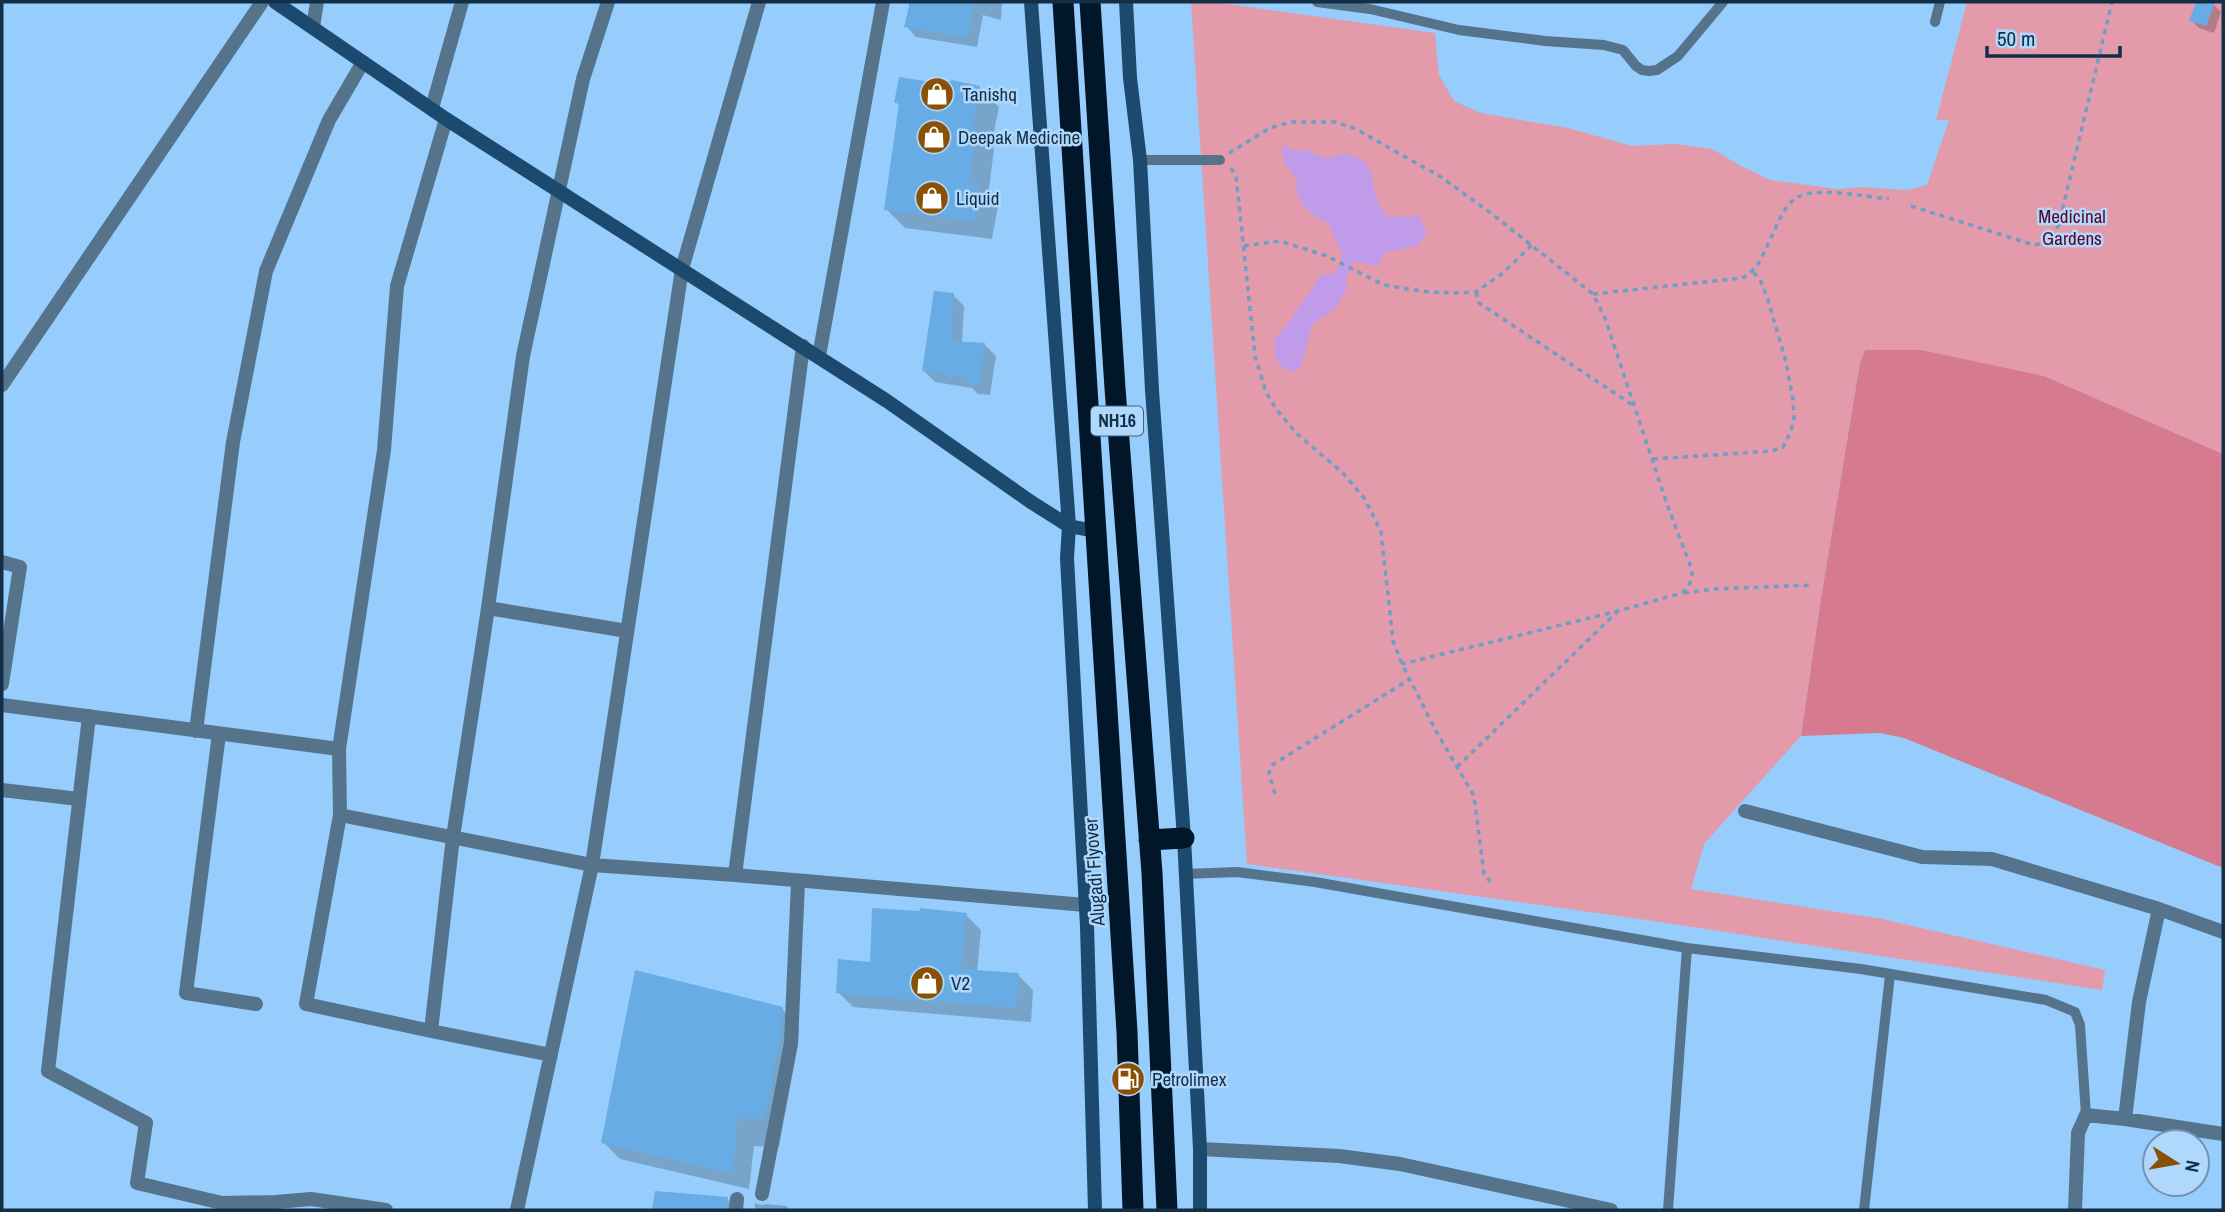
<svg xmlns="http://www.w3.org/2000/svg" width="2225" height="1212" font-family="'Archivo Narrow',sans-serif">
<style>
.green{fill:#e39bab}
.forest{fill:#d67a90}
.water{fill:#bf9be9}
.shadow{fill:#0003}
.building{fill:#67ace5}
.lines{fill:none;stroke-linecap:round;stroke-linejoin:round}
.path{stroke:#6e9dc5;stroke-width:3.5;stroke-dasharray:5 5;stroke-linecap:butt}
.lane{stroke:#56738c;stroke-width:10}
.street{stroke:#56738c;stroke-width:14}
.secondary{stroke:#1c4a6e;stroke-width:14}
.highway{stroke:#011628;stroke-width:21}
.labels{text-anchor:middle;stroke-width:5;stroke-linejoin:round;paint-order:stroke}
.shield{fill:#b0d8fc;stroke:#41627d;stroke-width:2}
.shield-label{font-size:18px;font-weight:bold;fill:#122f47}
.poi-label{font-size:19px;fill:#122f47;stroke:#b0d8fc;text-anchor:start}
.park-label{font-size:19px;fill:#5b0527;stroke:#b0d8fc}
.street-label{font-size:19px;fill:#122f47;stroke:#b0d8fc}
</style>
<rect width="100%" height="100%" fill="#96cdfc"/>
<!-- green -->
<path class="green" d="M1191 2H1213L1435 33 1439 75 1454 101 1481 113 1568 128 1632 146 1675 144 1712 149 1741 166 1770 180 1838 189 1860 187 1907 190 1927 185 1949 120H1936L1967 2H2223V454L2044 376 1865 350 1860 363 1820 605 1801 736 1704 844 1691 889 1882 919 2105 970 2102 990 1647 920 1247 864Z"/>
<!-- forest -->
<path class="forest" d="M1865 350H1921L2044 376 2223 454V868L1904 738 1880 733 1801 736 1820 605 1860 363Z"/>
<!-- water -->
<path class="water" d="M1282 146 1298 151 1308 150C1321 159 1330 159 1344 153 1388 164 1362 190 1388 217L1419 216 1427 231 1418 246 1385 252 1377 266 1353 262 1345 282 1348 285C1338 310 1332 310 1312 325L1302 364 1296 371 1284 369 1276 359 1275 338 1287 325 1322 274 1330 275 1339 268 1342 254 1329 224C1317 218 1305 211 1299 198 1296 192 1298 182 1294 176 1286 165 1281 161 1282 146Z"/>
<!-- shadow -->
<path class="shadow" d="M907 2H1002L1001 20 983 15 977 47 916 37 906 26 911 6Z
M2198 2 2213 4 2221 12 2214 33 2199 28 2191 20Z
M944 86 980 88 999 107 991 146 994 149 988 197 998 206 992 239 905 228 886 209 901 107 896 102Z
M953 295 964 306 962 343 985 345 996 356 990 395 978 394 972 388 935 382 924 371Z
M966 915 981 930 977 972 1018 975 1033 990 1031 1022 853 1007 838 992 872 964Z
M782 1009 799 1026 798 1045 779 1147 754 1146 749 1189 620 1159 603 1142Z
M656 1193 727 1199 739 1210H673L675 1203 671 1202 669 1210H654Z
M755 1203 761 1205 767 1204 786 1206 790 1210H755Z"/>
<!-- building -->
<path class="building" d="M910 2H974L967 38 904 27Z
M2196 2H2215L2206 26 2189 21Z
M899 77 944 84 952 80 980 86 973 127 976 128 969 184 979 185 974 221 884 210 899 103H894Z
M934 291 954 293 951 341 985 343 979 385 965 383 966 378 922 371Z
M872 908 920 911V908L967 913 961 969 1019 973 1016 1008 836 993 838 959 870 962Z
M635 970 783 1007 782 1027 765 1119 738 1118 733 1174 601 1143Z
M655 1191 728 1197 727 1210H652Z"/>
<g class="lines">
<!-- path -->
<path class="path" d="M1229 153 1270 128 1292 122H1335L1354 128 1441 177 1492 214 1593 294 1605 318 1668 507 1692 570C1692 580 1690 586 1682 593L1618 611 1402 664
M1231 168 1236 177 1238 195 1255 356 1266 392 1276 409 1296 433 1343 473 1364 498 1372 513 1381 532 1393 641 1402 664 1436 731 1474 796 1484 874 1492 884
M1911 206 2034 245 2049 242 2059 224 2112 2
M1244 246 1280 241 1327 256 1384 285 1428 292 1456 293 1476 292 1503 273 1532 245
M1476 292 1479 303 1634 406
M1593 294 1742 278C1757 270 1761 259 1768 244 1775 230 1781 212 1792 201 1808 184 1867 197 1889 199
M1653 459 1772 451 1783 447 1791 431 1794 418 1793 400 1786 362 1768 300 1760 279 1753 272
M1684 593 1714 589 1813 585
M1457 767 1617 612
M1275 794 1269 773 1272 765 1410 679"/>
<!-- lane -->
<path class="lane" d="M1317 2 1370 9 1459 30 1545 41 1604 45 1623 50 1636 66 1642 70 1649 71 1657 70 1678 56 1723 2
M1935 22 1940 2
M1140 160H1220
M1185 874 1237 872 1315 882 1687 948 1861 969 2046 1000 2075 1012 2080 1025 2086 1115
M1668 1210 1687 948
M1864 1210 1890 975"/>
<!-- street -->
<path class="street" d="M313 27 317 2
M432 108 462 2
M819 356 883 2
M2 385 262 2
M2 562 20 567 2 684
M488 608 627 631
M2 705 339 749 340 815 592 865 682 269 759 2
M89 716 48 1071 146 1123 137 1183 222 1203 276 1202 311 1199 386 1210
M196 731 233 442 266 271 329 120 363 62
M219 734 186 993 256 1004
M339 749 384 450 397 286 446 119
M2 790 79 799
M1745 811 1922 857 1992 859 2159 909
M340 815 306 1004 431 1031
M735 875 803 346
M551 1055 431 1031 453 837 488 608 523 356 583 79 608 2
M2125 1119 2139 1002 2159 909 2223 932
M1200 1149 1339 1156 1400 1164 1611 1210
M762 1194 791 1043 798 882
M517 1210 592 865 735 875 1085 905
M736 1210 737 1199
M2075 1210 2078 1133 2086 1115 2125 1119 2223 1134"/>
<!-- secondary -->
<path class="secondary" d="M275 2 446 119 887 401 1031 502 1069 526 1095 531
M1031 2 1069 526 1067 558 1087 926 1095 1210
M1126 2 1130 78 1140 160 1152 390 1184 838 1200 1149V1210"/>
<!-- highway -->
<path class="highway" d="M1063 2 1127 1032 1133 1210
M1090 2 1115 388 1152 873 1167 1210
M1149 840 1184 838"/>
</g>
<!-- icons -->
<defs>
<g id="shop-disc" transform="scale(1.75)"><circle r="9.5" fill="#895105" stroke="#b0d8fc"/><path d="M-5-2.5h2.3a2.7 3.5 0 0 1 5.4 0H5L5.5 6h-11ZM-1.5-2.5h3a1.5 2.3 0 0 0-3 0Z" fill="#fff"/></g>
<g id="fuel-disc" transform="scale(1.75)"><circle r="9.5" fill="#895105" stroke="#b0d8fc"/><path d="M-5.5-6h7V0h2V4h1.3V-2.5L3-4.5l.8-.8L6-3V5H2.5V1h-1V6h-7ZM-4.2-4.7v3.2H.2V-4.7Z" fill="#fff"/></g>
</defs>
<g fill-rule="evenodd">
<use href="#shop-disc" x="937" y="94"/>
<use href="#shop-disc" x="934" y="137"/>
<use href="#shop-disc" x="932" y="198"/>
<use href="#shop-disc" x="927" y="983"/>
<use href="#fuel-disc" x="1128" y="1079"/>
</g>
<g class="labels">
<!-- shield labels -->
<rect class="shield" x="1091" y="406.5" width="52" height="29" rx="5"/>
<g class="shield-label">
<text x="1117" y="427">NH16</text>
</g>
<!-- poi labels -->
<g class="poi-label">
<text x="962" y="101">Tanishq</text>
<text x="958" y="144">Deepak Medicine</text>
<text x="956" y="205">Liquid</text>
<text x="951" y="990">V2</text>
<text x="1152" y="1086">Petrolimex</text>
</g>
<!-- park labels -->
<g class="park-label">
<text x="2072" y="223">Medicinal<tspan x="2072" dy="22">Gardens</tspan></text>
</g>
<!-- street labels -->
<g class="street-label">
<text transform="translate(1094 872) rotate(-94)" y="7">Alugadi Flyover</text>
</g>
</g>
<!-- border -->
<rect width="2225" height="1212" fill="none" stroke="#122f47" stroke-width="7"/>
<!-- north arrow -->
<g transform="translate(2176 1163) rotate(101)"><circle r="33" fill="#b0d8fc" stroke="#7194b4" stroke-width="2"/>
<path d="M0-5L12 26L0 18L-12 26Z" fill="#895105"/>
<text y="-10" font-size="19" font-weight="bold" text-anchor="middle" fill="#122f47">N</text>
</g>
<!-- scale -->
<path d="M1987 46v10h133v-10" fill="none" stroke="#122f47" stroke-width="3.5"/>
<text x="1997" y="46" font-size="21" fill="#122f47" stroke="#b0d8fc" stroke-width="5" paint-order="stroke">50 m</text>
</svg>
